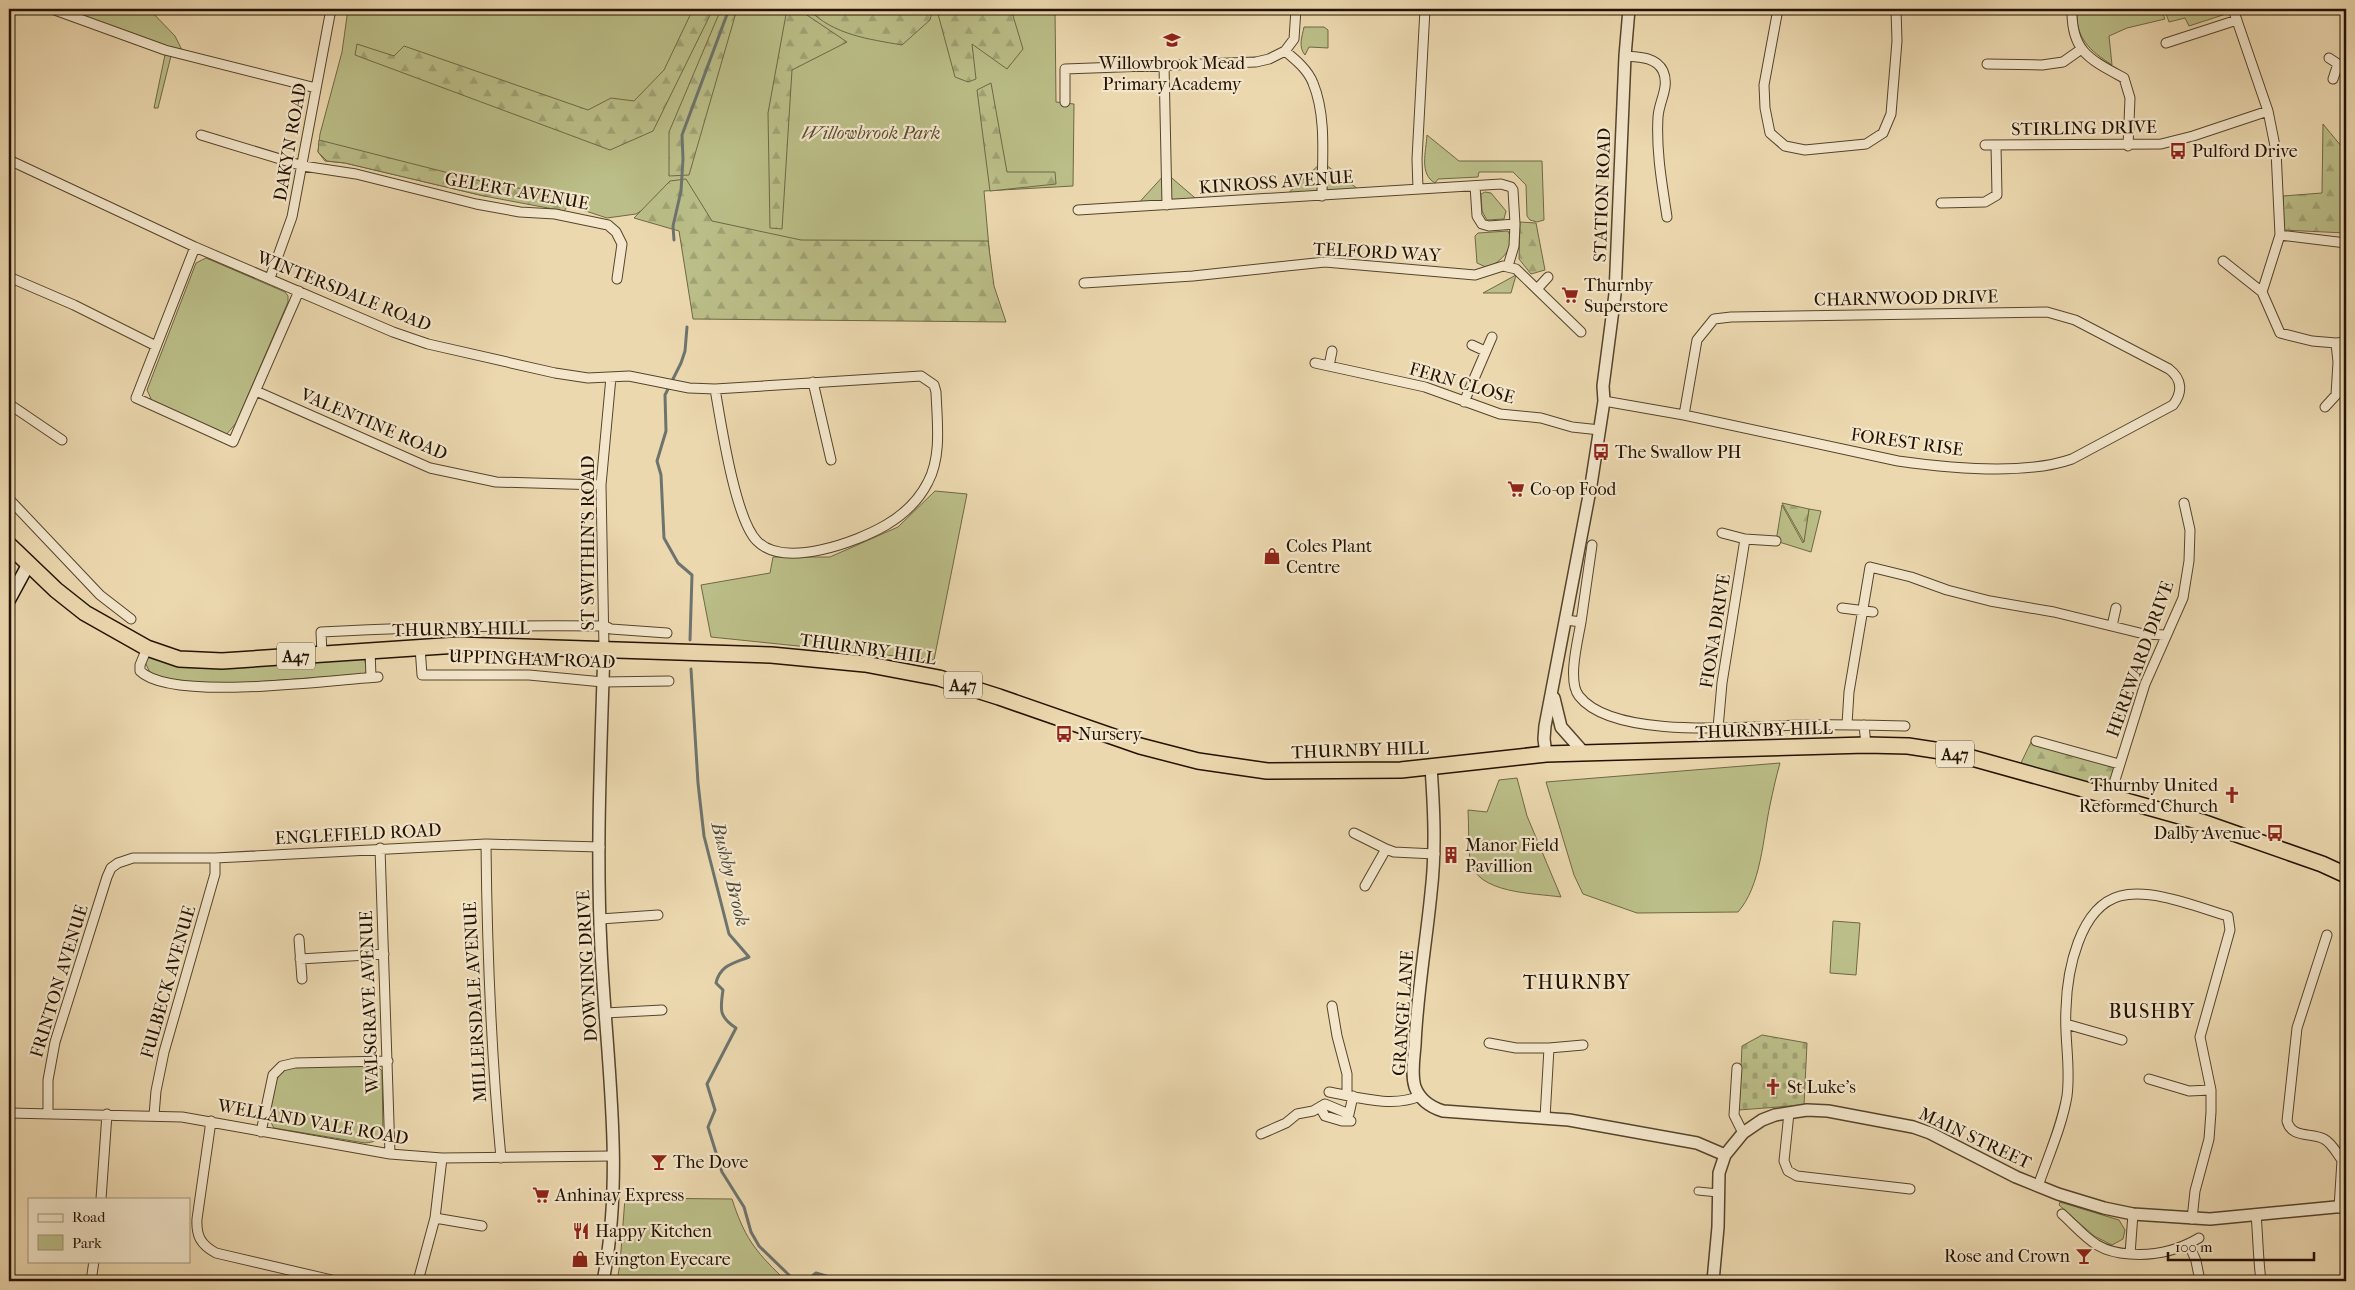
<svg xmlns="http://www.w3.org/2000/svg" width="2355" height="1290" font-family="'IM FELL French Canon',serif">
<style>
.green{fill:#bbbe88;stroke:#6f6844}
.forest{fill:url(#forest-firs);stroke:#6f6844}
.cemetery{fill:url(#cemetery-stones);stroke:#6f6844}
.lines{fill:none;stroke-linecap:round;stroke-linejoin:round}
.stream{stroke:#6d746e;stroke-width:3}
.pedestrian-casing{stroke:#55442c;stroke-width:9}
.minor-casing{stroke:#55442c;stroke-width:11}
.tertiary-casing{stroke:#55442c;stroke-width:14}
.secondary-casing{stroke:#231200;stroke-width:15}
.trunk-casing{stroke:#231200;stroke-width:18}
.pedestrian{stroke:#f3e6cb;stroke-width:7}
.minor{stroke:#f3e6cb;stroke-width:9}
.tertiary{stroke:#f3e6cb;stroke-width:11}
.secondary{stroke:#f3e6cb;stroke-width:12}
.trunk{stroke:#ecd8af;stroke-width:15}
.labels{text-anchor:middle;stroke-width:4.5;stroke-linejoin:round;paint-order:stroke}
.shield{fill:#f3e6cb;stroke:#61523d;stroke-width:1}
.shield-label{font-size:16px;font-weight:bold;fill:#231200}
.poi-label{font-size:18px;fill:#231200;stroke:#f3e6cb;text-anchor:start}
.street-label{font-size:18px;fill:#231200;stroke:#f3e6cb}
.park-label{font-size:18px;font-style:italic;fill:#584e30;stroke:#f3e6cb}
.water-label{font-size:19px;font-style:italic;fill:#4e4b40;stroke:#f3e6cb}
.quarter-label{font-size:20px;letter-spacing:1px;fill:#231200;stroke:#f3e6cb}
</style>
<defs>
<pattern id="forest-firs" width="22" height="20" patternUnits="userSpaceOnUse" patternTransform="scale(1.25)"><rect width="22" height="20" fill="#bbbe88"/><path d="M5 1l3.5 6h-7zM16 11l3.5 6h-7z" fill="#a0a274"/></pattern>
<pattern id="cemetery-stones" width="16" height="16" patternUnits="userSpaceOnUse" patternTransform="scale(1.25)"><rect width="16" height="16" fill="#bbbe88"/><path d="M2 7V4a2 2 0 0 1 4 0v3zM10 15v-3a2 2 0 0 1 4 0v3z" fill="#a0a274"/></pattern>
</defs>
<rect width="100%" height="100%" fill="#ecd8af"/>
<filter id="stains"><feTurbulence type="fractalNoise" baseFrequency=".004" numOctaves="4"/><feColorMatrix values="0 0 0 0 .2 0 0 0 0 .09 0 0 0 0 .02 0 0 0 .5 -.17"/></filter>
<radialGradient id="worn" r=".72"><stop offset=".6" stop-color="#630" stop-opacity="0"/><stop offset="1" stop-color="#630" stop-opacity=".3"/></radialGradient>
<!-- green -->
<path class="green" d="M62 9H149L175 36 183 52Z
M348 9H1055L1056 102 1074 104 1073 186 984 191 990 259 786 258 649 206 636 214 607 218 555 201 484 196 345 163 325 161 318 152 320 134 342 52Z
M2077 9H2161L2165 19 2127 28 2109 36 2112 65C2089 50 2075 38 2077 9Z
M2171 9H2231L2232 12 2189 26 2185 18 2169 22 2165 11Z
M1304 27H1324L1328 30V48L1309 47 1305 55C1298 47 1302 37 1304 27Z
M166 50 172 52 158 108H154Z
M1427 135 1459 161H1542L1544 220 1537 222 1530 220 1527 216 1526 185 1513 172H1479L1478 177 1438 179 1435 183C1419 174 1426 152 1427 135Z
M1322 162 1362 192 1283 198Z
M1166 173 1201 203 1135 207Z
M1485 192 1491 193 1506 211 1504 219 1487 220 1482 211 1481 194Z
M1508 231C1517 247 1501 261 1488 268L1477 263 1475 236 1478 233Z
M206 258 285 292 288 296V302L236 423 226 435 152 401 147 390 196 263Z
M1516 275 1511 293H1483Z
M935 491 967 494 934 660 711 637 701 585 770 573 773 557H830L898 527Z
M1782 505 1803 543 1809 509 1821 511 1811 552 1776 541Z
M152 657H364L367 671 363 674 229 684H191L151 675 145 662 147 658Z
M1780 763C1776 777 1773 791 1770 805 1763 838 1761 886 1738 912L1637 913 1583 894 1574 875 1546 782Z
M1517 778 1527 816 1561 897C1534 893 1476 894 1470 860 1468 844 1469 826 1468 810L1487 812 1499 780Z
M1833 921 1860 923 1856 975 1830 973Z
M295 1066H377L382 1071 383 1133C378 1141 374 1142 365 1143L274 1128C265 1116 271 1081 283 1071 286 1069 291 1068 295 1066Z
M625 1198 732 1199C744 1236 754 1250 782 1277L780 1281H617L620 1264Z
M2060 1202 2119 1220 2125 1230 2123 1239 2112 1245 2094 1236 2059 1205Z"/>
<!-- forest -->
<path class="forest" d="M693 9H713L653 131 610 150 355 55 357 44 394 56 404 46 588 110 611 98 634 101 664 70Z
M721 9H737L689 175 669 176V132Z
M787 9H798L847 42 792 70 782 229 770 228 768 113Z
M808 9H933L930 20 902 45C868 39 834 35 808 9Z
M952 9H1011L1023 49 1007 69 972 44 976 79 968 82 955 77 938 14Z
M991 83 1007 172H1055L1056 184 990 191 977 90Z
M2323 124 2346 152V233L2282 230 2283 196 2322 193Z
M319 140 496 185 575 196 564 211 484 196 345 163 327 161 318 152Z
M686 179 712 221 801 240 988 241 994 286 1006 322 693 319 679 231 634 218 670 181Z
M1520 222 1536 223 1545 270 1531 274 1519 259Z
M1782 503 1809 509 1804 542Z
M2032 740 2119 764 2111 790 2020 765Z"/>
<!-- cemetery -->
<path class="cemetery" d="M1762 1035 1807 1043 1804 1105 1739 1110 1742 1046Z"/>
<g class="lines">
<!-- stream -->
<path class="stream" d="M674 240 673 226 681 191 683 159 682 135 729 9
M687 327 685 351 681 363 665 395 666 431 657 461 661 475 664 538 678 563 692 575 690 640
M691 669 698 783 704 836 729 934 749 957C734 963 720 965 716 983L723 990C720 1010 719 1017 736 1028L707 1084 715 1110 708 1127 722 1172 744 1207 751 1232 759 1246 790 1276 800 1281
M806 1281 816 1273 843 1281"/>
<!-- pedestrian casing -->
<g class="pedestrian-casing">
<path id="pedestrian" d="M1698 1191 1718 1193"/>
</g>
<!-- minor casing -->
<g class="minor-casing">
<path id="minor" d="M52 9 165 50 316 88
M1296 9 1294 39 1285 51C1296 60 1308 70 1313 83 1327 117 1322 160 1322 196
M1778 9 1764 85 1765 108 1770 133 1785 146 1805 150 1866 144 1883 133 1891 114 1897 41 1896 9
M2072 9C2071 51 2089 59 2124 78L2130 98 2128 146
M2233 9 2268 111 2276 151 2280 235 2262 292 2280 333 2312 341 2336 343 2338 362 2336 395 2325 407
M2166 43 2237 20
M1625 56C1639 57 1656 57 1663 71 1670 87 1659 101 1658 117 1656 151 1662 184 1667 217
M2329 58 2338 64 2346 65
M1987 64 2042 65 2063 62 2080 50
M1164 65 1167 205
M2333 79 2338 64
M1065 102V69L1256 62 1269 59 1285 51
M201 135 303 166 356 174 476 204 520 212 555 214 608 225 616 232 622 244 617 279
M1985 145 2161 144 2193 136 2268 111
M9 160 195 247 393 332 428 344 555 373 588 378 629 376 689 388 715 389 921 376 934 385 936 392C937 421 942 456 928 482 919 500 903 515 886 525 857 542 784 569 757 541 735 519 721 423 715 389
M1418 189 1417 159 1425 9
M1941 203 1985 202 1997 195 1996 145
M1078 210 1501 184 1511 187 1513 190 1515 224 1489 226 1482 224 1477 216 1475 186
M2280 235 2346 243
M195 247 136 398 233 442 299 291
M2223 261 2262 292
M1508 266 1514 246 1515 224
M9 277 74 305 156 346
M270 278 292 217 331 9
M1084 283 1193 276 1325 262 1475 275 1503 266 1516 269 1581 332
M1537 289 1548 277
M2336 343 2346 342
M1472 345 1485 351
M1315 363 1425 387 1500 414 1541 418 1572 427 1600 430
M1329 366 1332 351
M813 382 831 460
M256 391 430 468 496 482 601 485
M1604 401 1684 415 1898 461C1948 468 2024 476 2072 459L2173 405C2183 392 2182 379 2169 369L2075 320 2047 312 1731 317 1714 319 1697 340 1684 415
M1464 402 1492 337
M9 404 62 440
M9 499 100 595 131 619
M1722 533 1745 539
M1842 608 1873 612
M1566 620 1581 622 1592 545
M1581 622C1578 640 1567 681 1579 696 1614 741 1751 726 1803 725 1837 724 1871 725 1905 726
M2112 626 2116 608
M420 647 422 675H529L603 682 669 681
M147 648 140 665V671C171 702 331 680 378 677
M604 649 601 485 611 377
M370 650 371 677
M322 654 321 632C416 627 510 625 605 626L611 629 667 633
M1847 724 1849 692 1870 567 1911 577 1947 590 1990 601 2054 612 2144 634 2165 635
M1864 725 1866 745
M1718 728 1722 683 1745 539 1776 541
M2036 741 2119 764
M2110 796 2145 684 2183 598 2189 561 2190 530 2184 503
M1354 833 1386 849
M486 844C487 949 491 1053 501 1158
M380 848 390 1154
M1365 886 1386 849 1394 852 1435 854
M600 919 658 915
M2327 935 2297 1028 2287 1121C2292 1139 2311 1132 2324 1139 2332 1143 2337 1154 2342 1160
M299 939 302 979
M300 959 384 954
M1332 1006 1337 1036 1347 1074V1095
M605 1013 662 1010
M2066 1024 2122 1040
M1489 1043 1516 1048H1549L1545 1118
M1549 1048 1583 1045
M1737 1068 1734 1115 1743 1133
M2149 1079 2189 1091 2211 1090
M1329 1092C1357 1097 1392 1108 1420 1096
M1320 1107 1325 1116 1342 1121H1351
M9 1113 182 1117 390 1154 442 1158 612 1156
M48 1113V1080L55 1042 107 877 111 868 118 863 133 858H215L486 844 600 847
M1789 1113 1784 1161 1788 1171 1797 1176 1910 1189
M154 1115 156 1091 164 1052 215 874V858
M211 1121 197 1219C196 1236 201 1245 216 1253L336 1281
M261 1132 273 1075 282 1066 295 1063 388 1061
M1261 1134 1286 1123 1297 1114 1313 1111 1325 1104 1349 1114 1353 1096
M2038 1186C2048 1157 2062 1126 2067 1096 2071 1066 2064 1038 2066 1009 2067 972 2079 907 2120 896 2152 888 2197 907 2228 916L2230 930 2200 1037 2211 1090V1112L2209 1139 2195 1191 2192 1219
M101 1199 107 1114
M2339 1208 2342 1160
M2062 1214C2086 1236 2095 1252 2130 1254L2133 1214
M2256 1214C2258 1237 2258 1258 2261 1281
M435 1218 482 1226
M2189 1244 2196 1261 2200 1281
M2130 1254C2155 1256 2177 1251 2199 1238
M91 1281 94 1261
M418 1281 435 1218 442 1158"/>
</g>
<!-- tertiary casing -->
<g class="tertiary-casing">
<path id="tertiary" d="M1554 698 1561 727 1584 753
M1546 754 1544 739 1545 726 1591 485 1604 401 1603 386 1615 294 1625 56 1629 9
M1431 767C1434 810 1436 850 1431 893 1426 944 1417 994 1415 1045 1414 1058 1411 1074 1415 1087 1420 1100 1430 1107 1443 1111L1569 1120 1697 1143 1725 1155
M603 1281C625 1173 606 1058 601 948 596 849 601 748 604 649
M1713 1281 1718 1227 1719 1173 1725 1155 1743 1133 1762 1120 1775 1115 1807 1110 1828 1111 1913 1127 1930 1133 2016 1177 2058 1194 2104 1208 2133 1214 2210 1219 2346 1206"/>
</g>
<!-- secondary casing -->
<g class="secondary-casing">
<path id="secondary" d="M9 600 28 565"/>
</g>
<!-- trunk casing -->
<g class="trunk-casing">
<path id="trunk" d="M9 545 56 590 85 613 147 648 179 659 222 661 458 645 771 655 865 664 939 678 999 697 1140 746 1198 761 1267 771 1401 770 1546 754 1866 745 1908 746 1954 753 2205 823 2322 864 2346 875"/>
</g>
<!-- pedestrian -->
<use href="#pedestrian" class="pedestrian"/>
<!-- minor -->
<use href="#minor" class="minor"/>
<!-- tertiary -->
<use href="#tertiary" class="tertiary"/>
<!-- secondary -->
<use href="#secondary" class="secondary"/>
<!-- trunk -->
<use href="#trunk" class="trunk"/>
</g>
<!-- icons -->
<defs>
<g id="school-bare" transform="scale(1.35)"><path d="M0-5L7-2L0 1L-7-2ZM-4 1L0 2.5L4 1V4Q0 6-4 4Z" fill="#8f2418" stroke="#f3e6cb" stroke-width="2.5" paint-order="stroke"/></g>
<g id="bus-bare" transform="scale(1.35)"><path d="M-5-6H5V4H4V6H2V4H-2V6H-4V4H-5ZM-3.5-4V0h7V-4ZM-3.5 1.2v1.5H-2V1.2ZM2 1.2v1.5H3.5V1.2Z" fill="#8f2418" stroke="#f3e6cb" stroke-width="2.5" paint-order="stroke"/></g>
<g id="supermarket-bare" transform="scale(1.35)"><path d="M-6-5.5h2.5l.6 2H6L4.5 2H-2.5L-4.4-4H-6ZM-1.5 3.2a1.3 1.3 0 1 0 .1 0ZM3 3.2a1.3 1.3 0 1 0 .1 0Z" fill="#8f2418" stroke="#f3e6cb" stroke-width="2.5" paint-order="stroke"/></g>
<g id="shop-bare" transform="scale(1.35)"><path d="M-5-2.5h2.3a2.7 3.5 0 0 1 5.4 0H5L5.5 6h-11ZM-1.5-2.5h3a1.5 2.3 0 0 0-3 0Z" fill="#8f2418" stroke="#f3e6cb" stroke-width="2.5" paint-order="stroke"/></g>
<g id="church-bare" transform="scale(1.35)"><path d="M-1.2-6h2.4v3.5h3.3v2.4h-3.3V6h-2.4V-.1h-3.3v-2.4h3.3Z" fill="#8f2418" stroke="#f3e6cb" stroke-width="2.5" paint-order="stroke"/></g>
<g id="building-bare" transform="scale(1.35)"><path d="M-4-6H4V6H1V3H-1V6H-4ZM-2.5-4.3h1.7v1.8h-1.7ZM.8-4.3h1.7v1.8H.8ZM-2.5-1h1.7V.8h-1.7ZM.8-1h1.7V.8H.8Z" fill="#8f2418" stroke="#f3e6cb" stroke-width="2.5" paint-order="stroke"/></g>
<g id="bar-bare" transform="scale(1.35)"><path d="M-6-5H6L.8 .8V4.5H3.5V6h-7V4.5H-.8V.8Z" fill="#8f2418" stroke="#f3e6cb" stroke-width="2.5" paint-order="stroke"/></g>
<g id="restaurant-bare" transform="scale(1.35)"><path d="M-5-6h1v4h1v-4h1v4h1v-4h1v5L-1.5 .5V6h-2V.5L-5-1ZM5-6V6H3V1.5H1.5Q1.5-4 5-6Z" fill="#8f2418" stroke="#f3e6cb" stroke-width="2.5" paint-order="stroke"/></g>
</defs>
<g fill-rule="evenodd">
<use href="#school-bare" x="1172" y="40"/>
<use href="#bus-bare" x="2178" y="151"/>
<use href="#supermarket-bare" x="1570" y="295"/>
<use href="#bus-bare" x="1601" y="452"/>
<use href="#supermarket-bare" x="1516" y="489"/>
<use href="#shop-bare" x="1272" y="556"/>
<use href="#bus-bare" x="1064" y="734"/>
<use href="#church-bare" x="2232" y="795"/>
<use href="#bus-bare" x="2275" y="833"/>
<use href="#building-bare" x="1451" y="855"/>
<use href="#church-bare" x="1773" y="1087"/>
<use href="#bar-bare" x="659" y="1162"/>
<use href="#supermarket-bare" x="541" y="1195"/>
<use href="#restaurant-bare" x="581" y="1231"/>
<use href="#bar-bare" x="2084" y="1256"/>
<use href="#shop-bare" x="580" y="1259"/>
</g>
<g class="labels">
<!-- shield labels -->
<g class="shield">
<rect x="277" y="642.5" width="38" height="27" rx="4"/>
<rect x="944" y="671.5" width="38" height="27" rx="4"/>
<rect x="1936" y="740.5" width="38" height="27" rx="4"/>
</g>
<g class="shield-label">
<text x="296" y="662">A47</text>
<text x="963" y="691">A47</text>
<text x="1955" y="760">A47</text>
</g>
<!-- poi labels -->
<g class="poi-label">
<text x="1172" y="69" text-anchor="middle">Willowbrook Mead<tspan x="1172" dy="21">Primary Academy</tspan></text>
<text x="2192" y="157">Pulford Drive</text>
<text x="1584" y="291">Thurnby<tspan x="1584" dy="21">Superstore</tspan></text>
<text x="1615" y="458">The Swallow PH</text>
<text x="1530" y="495">Co-op Food</text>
<text x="1286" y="552">Coles Plant<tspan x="1286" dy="21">Centre</tspan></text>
<text x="1078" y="740">Nursery</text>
<text x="2218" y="791" text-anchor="end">Thurnby United<tspan x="2218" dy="21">Reformed Church</tspan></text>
<text x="2261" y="839" text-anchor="end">Dalby Avenue</text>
<text x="1465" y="851">Manor Field<tspan x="1465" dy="21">Pavillion</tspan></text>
<text x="1787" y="1093">St Luke's</text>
<text x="673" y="1168">The Dove</text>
<text x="555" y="1201">Anhinay Express</text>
<text x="595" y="1237">Happy Kitchen</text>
<text x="2070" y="1262" text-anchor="end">Rose and Crown</text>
<text x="594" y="1265">Evington Eyecare</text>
</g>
<!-- street labels -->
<g class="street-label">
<text transform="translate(2084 128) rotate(-1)" y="6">STIRLING DRIVE</text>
<text transform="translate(290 142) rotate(-80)" y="6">DAKYN ROAD</text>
<text transform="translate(1276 182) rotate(-4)" y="6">KINROSS AVENUE</text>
<text transform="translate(517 191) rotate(10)" y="6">GELERT AVENUE</text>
<text transform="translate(1602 195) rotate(-88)" y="6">STATION ROAD</text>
<text transform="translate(1377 252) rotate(3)" y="6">TELFORD WAY</text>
<text transform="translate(344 291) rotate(22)" y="6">WINTERSDALE ROAD</text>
<text transform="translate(1906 298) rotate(-1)" y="6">CHARNWOOD DRIVE</text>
<text transform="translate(1462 383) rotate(16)" y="6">FERN CLOSE</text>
<text transform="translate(374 424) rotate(23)" y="6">VALENTINE ROAD</text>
<text transform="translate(1907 442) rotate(8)" y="6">FOREST RISE</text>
<text transform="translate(588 543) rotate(-90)" y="6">ST SWITHIN'S ROAD</text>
<text transform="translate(461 629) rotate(-1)" y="6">THURNBY HILL</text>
<text transform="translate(1715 631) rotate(-81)" y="6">FIONA DRIVE</text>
<text transform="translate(868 649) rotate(8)" y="6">THURNBY HILL</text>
<text transform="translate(532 659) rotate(2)" y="6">UPPINGHAM ROAD</text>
<text transform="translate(2140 659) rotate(-70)" y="6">HEREWARD DRIVE</text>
<text transform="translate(1764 730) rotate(-2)" y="6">THURNBY HILL</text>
<text transform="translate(1360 750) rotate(-2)" y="6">THURNBY HILL</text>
<text transform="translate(358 834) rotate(-3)" y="6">ENGLEFIELD ROAD</text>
<text transform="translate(587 966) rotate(-93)" y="6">DOWNING DRIVE</text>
<text transform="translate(59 981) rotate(-73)" y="6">FRINTON AVENUE</text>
<text transform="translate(168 982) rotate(-74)" y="6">FULBECK AVENUE</text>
<text transform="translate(369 1002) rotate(-92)" y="6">WALSGRAVE AVENUE</text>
<text transform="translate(475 1002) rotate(-93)" y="6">MILLERSDALE AVENUE</text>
<text transform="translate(1403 1013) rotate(-86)" y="6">GRANGE LANE</text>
<text transform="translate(313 1122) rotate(10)" y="6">WELLAND VALE ROAD</text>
<text transform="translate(1975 1138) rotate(25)" y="6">MAIN STREET</text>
</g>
<!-- park labels -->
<g class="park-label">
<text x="871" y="139">Willowbrook Park</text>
</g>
<!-- water labels -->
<g class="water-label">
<text transform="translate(731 874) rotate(76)" y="7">Bushby Brook</text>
</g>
<!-- quarter labels -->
<g class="quarter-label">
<text x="1577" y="989">THURNBY</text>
<text x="2152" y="1018">BUSHBY</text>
</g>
</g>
<!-- margin -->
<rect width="2355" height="1290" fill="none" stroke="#ecd8af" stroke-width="30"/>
<rect x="10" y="10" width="2335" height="1270" fill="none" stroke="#231200" stroke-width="2.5"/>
<rect x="15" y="15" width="2325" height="1260" fill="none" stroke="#231200"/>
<!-- legend -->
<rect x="28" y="1198" width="162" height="65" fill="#f3e6cb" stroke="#a0917a"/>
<rect x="38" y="1214" width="25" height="8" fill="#f3e6cb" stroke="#a0917a"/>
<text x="72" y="1222" font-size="15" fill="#231200">Road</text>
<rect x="38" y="1235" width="25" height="15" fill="#bbbe88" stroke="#a0917a"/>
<text x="72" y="1248" font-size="15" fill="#231200">Park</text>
<!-- scale -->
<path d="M2168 1252v8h146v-8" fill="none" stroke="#231200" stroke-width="2.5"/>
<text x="2175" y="1252" font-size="15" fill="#231200" stroke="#f3e6cb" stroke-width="4" paint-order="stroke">100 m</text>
<rect width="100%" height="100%" filter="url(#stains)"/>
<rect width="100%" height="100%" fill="url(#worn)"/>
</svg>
